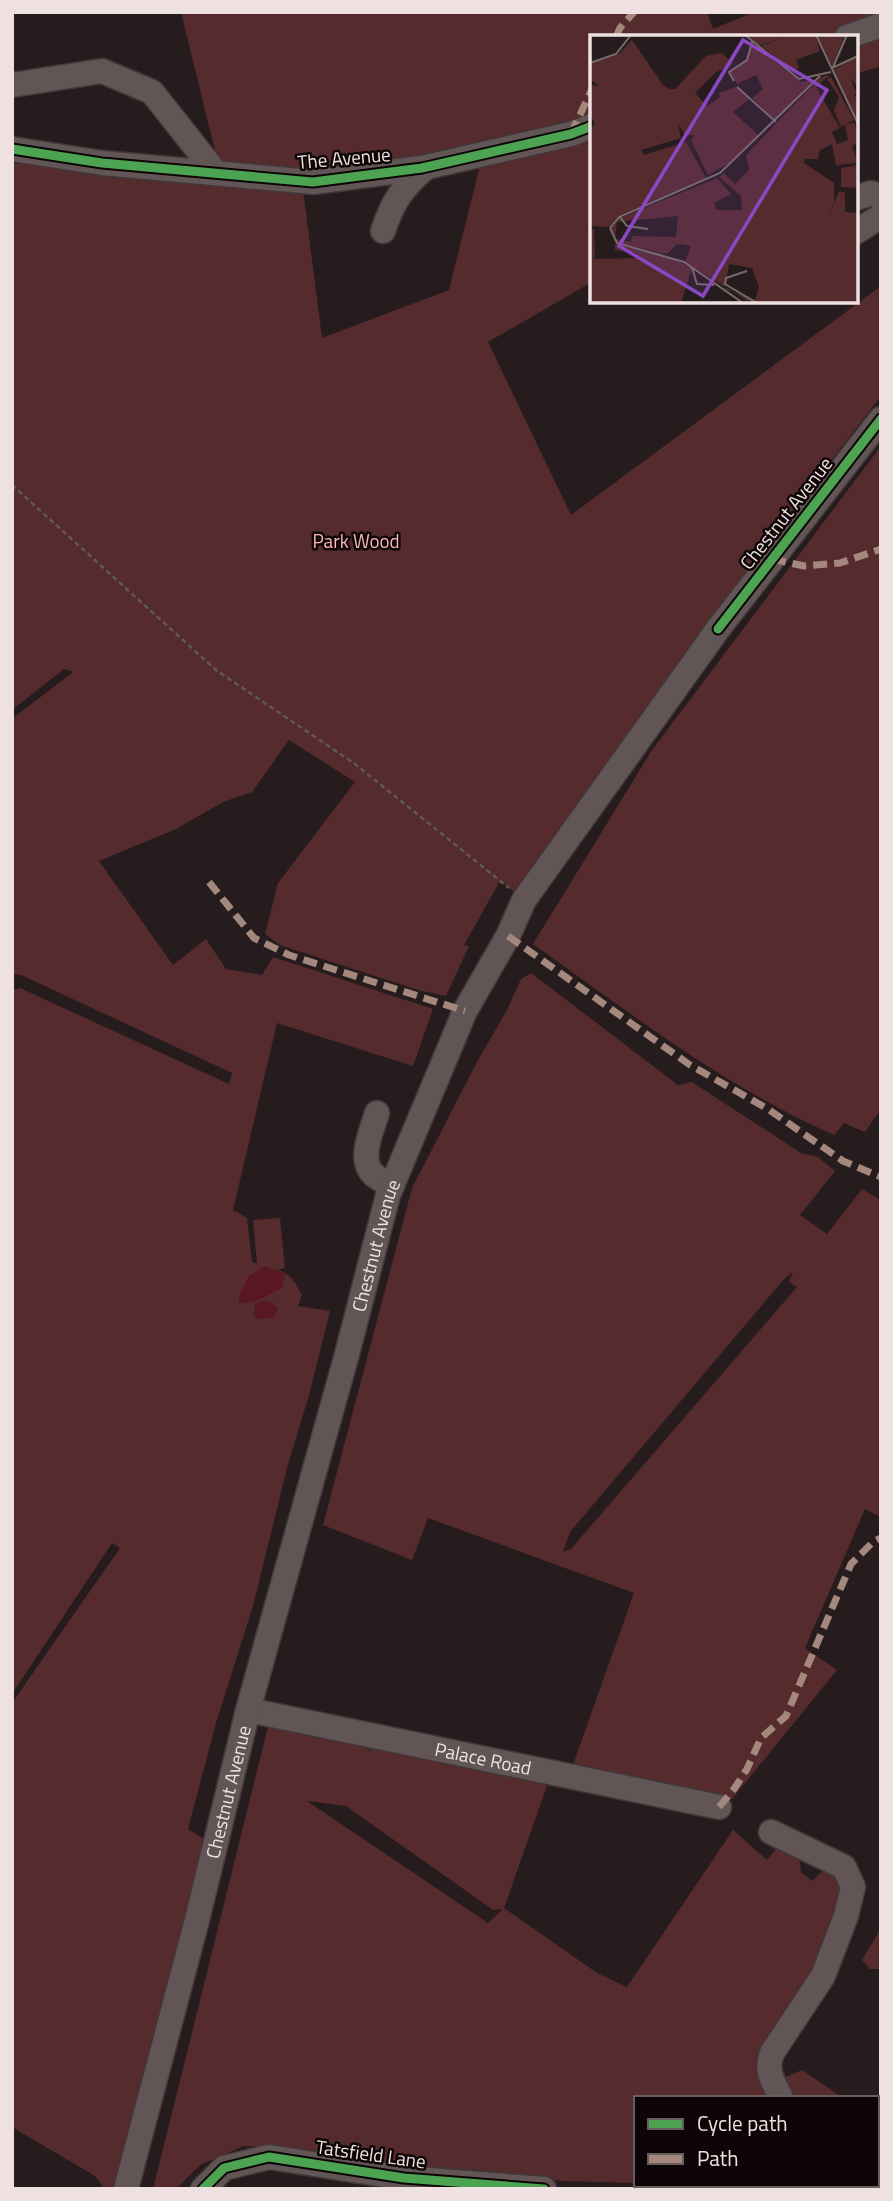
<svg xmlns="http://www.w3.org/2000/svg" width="893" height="2201" font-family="'Titillium Web',sans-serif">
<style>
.green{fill:#552b2d;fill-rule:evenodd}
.water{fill:#581721}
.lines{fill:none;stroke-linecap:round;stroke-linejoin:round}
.minor-casing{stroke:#423839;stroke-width:27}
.path{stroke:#625858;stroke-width:2.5;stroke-dasharray:5 3.5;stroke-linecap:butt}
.minor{stroke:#625556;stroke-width:24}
.quiet{stroke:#a5887d;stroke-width:7;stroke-dasharray:14 7;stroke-linecap:butt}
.cycleway-casing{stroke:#0e0606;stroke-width:13}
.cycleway{stroke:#4ca352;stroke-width:9}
.labels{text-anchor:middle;stroke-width:5;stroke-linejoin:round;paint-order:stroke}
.street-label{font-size:19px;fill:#efe1e2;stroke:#0e0606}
.park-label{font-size:19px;fill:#fbb7b9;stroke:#0e0606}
.inset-road{fill:none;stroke:#776b6c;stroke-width:2}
.view{fill:#8c47c4;fill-opacity:0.15;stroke:#8c47c4;stroke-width:3.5}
.inset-edge{fill:none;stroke:#efe1e2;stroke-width:3.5}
</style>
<rect width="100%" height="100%" fill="#271c1d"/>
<!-- green -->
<path class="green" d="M181 12H707L713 29 754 12H881V16L825 37H592V118L323 177 219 167Z
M881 34V66L856 74V43Z
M592 137V282L488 342 571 515 881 286V396L757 556 514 892 500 881 464 945 469 946 446 996 418 990 280 945 265 934 278 883 355 782 289 740 252 792 223 802 176 829 99 861 173 965 206 939 226 969 262 975 273 957 433 1009 413 1066 277 1023 233 1210 247 1218 252 1262 257 1264 253 1220 280 1218 285 1268 278 1270C292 1274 295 1283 302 1295L298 1306 330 1311 309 1395 287 1468 253 1606 216 1723 188 1829 207 1841 120 2189H101L102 2185 95 2176 12 2127V1703L120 1548 112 1543 12 1694V990L20 988 229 1084 232 1073 21 975 12 974 14 960 12 958V719L73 672 64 669 12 710V163L303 189 322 338 449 290 481 162Z
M881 446V1109L865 1132 844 1123 834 1135C725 1087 630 1013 533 944L652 750Z
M531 973 678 1085 692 1082 801 1153 818 1157 835 1171 800 1215 827 1234 862 1189 881 1200V1517L865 1509 805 1648 837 1670 732 1799 684 1791 573 1765 634 1593 428 1518 412 1560 323 1525 412 1188 477 1062 508 1008 521 979ZM793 1272 789 1282 797 1287 571 1549 563 1552 570 1532 784 1279Z
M269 1723 370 1749 369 1752 374 1747 531 1777 547 1786 504 1908 597 1973 627 1987 733 1830 767 1860 780 1844 799 1856 801 1872 812 1881 827 1867 844 1885 830 1937 760 2069 773 2098H636V2183L564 2181 429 2170 408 2163 395 2168 280 2148 244 2146 200 2165 176 2189H153ZM307 1801 346 1806 493 1910 503 1909 488 1923Z
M881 1928V1969H870L862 1960Z
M802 2070 843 2098H791L781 2079Z
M877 2121 881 2123V2189H816V2185H877Z
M687 2185H803V2189H688Z"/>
<!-- water -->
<path class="water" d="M265 1266 285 1274 282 1288 256 1301 240 1304 238 1298 249 1276Z
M263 1301 273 1303 278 1308 274 1318 257 1319 254 1316 255 1304Z"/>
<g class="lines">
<!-- minor casing -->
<g class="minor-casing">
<g id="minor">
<path d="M847 37 881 25"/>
<path d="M12 85 102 71 152 92 216 173"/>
<path d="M12 149 102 163 313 182 422 168 571 134 592 126"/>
<path d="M856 198 871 193 881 197"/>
<path d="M383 231C393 201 402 188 426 167"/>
<path d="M856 232 881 216"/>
<path d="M377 1113C372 1130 358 1159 373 1174 378 1179 386 1182 392 1186"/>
<path id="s1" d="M248 1710 719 1807"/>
<path d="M771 1832 844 1867 853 1887 846 1916 823 1976 772 2053C765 2070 773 2082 781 2098"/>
<path d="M809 2185 810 2189"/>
<path id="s2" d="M126 2189 197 1920 248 1710 347 1354 388 1195 465 1011 508 936 524 900 718 629 881 419"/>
<path d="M203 2189 224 2168 269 2157 404 2178 544 2189"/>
</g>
</g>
<!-- path -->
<path class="path" d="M12 485 216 670 355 764 509 888"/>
<!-- minor -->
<use href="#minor" class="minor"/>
<!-- quiet -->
<path class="quiet" d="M616 37 620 28 634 12
M571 134 592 89
M772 559 804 566 840 563 881 549
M209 882 254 938 289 955 465 1011
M508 936 690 1065 768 1109 843 1161 881 1177
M719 1807 734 1789 747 1769 761 1738 786 1716 851 1564 873 1542 881 1538"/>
<!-- cycleway casing -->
<g class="cycleway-casing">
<path id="cycleway" d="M12 149 102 163 313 182 422 168 571 134 592 126
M718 629 881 419
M203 2189 224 2168 269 2157 404 2178 544 2189"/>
</g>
<!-- cycleway -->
<use href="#cycleway" class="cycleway"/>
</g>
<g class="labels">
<!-- street labels -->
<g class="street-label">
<text transform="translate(344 158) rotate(-5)" y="7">The Avenue</text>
<text transform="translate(786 513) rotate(-52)" y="7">Chestnut Avenue</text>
<text dy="7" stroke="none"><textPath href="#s2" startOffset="976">Chestnut Avenue</textPath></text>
<text dy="7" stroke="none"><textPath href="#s1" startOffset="240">Palace Road</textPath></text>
<text dy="7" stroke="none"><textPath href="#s2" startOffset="410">Chestnut Avenue</textPath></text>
<text transform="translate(371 2154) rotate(8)" y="7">Tatsfield Lane</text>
</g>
<!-- park labels -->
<g class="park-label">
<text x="356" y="548">Park Wood</text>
</g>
</g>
<!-- overview -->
<g transform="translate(590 35)">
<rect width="268" height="268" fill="#271c1d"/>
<path d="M157 0H225L230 16 206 25 209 33 202 36 171 11 192 3 167 11ZM227 0 255 1 242 30ZM42 5 73 50 80 54H85L116 21 132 18 143 29 125 38 105 58 117 71 130 62 129 58 146 52 159 64 143 77 168 100 141 127 118 140 101 105 105 100H95L88 88 91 103 51 115 54 120 96 107 116 143 28 181 19 192 0 191V94L5 89 0 80V50L9 51 0 44V29L29 19ZM162 9 211 47 224 45 185 85 162 63 173 54 166 40 147 49 140 37 158 25ZM268 21V53L260 42 266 58 263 63 268 59V87L243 35ZM240 40 226 52 250 93 242 97 247 109 258 105 255 90 265 87 268 107 262 111 268 128 246 130 242 109 230 115 228 124H215L214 128 244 148V169L236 187 249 156 255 158V177L268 178V268H161L95 227 101 211 87 209 77 219 28 208 22 201 21 194 30 183 127 143 141 159 124 168 127 175H152L151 161 129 142 134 138 145 149 159 135 156 120 231 42ZM88 181 86 202 42 201 41 207 25 204 27 187ZM139 229 162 233 169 252 165 265 135 254ZM241 42 264 85 251 92 244 75 249 62 237 44ZM268 130V153L251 152V133ZM0 193 4 194 5 224 47 223V218L25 215V209L70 218 102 233 91 268H0Z" fill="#552b2d" fill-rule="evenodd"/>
<path class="inset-road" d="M155 0 209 44 241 37M226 0 268 89M0 28 26 19 41 0M243 32 257 0M242 33 268 21M144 46 139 37 157 25 162 7M147 52 186 87M30 182 37 191 58 194M20 193 29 182 130 138 230 41M20 193 27 208 94 227 153 268M102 233 107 249 124 250M157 236 136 243 135 249 167 268"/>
<path class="view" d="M153 5 237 55 113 261 29 211Z"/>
<rect width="268" height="268" class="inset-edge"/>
</g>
<!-- border -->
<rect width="893" height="2201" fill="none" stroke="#efe1e2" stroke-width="28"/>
<!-- legend -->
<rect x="634" y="2096" width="245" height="91" fill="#0e0606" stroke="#685e5e" stroke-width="2"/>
<rect x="648" y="2119" width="35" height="10" fill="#4ca352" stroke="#685e5e" stroke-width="2"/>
<text x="697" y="2131" font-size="21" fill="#efe1e2">Cycle path</text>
<rect x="648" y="2154" width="35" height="10" fill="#a5887d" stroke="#685e5e" stroke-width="2"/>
<text x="697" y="2166" font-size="21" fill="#efe1e2">Path</text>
</svg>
